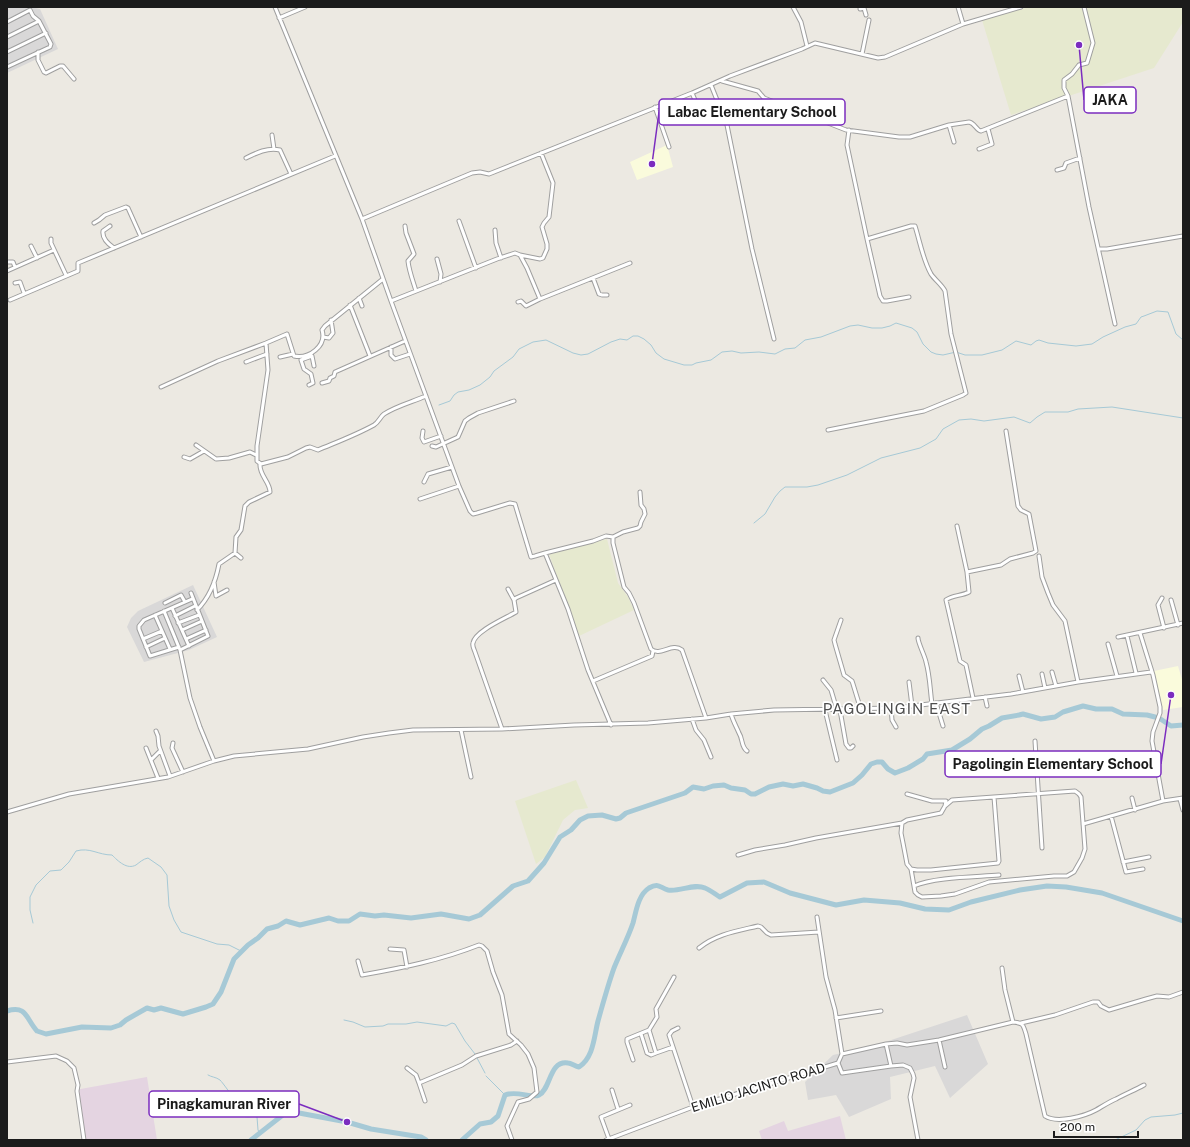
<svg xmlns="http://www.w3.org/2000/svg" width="1190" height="1147" font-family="'Public Sans',sans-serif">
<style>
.residential{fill:#d9d8d8}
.industrial{fill:#e4d4e1}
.education{fill:#fafbdc}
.farmland{fill:#e6e9cf}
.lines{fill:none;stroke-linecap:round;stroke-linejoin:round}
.stream{stroke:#a6c9d6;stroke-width:1}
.river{stroke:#a6c9d6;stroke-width:5}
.minor-casing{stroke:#9f9f9f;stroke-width:5}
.minor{stroke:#fff;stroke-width:3}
.labels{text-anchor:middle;stroke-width:3.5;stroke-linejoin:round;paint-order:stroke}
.street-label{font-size:13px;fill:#1b1b1b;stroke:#fff}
.quarter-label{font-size:15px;letter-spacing:1px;fill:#4e4e4e;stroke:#fff}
.leader{fill:none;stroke:#7b2cbf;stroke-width:1.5}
.callout-dot{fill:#7b2cbf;stroke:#fff;stroke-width:1.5}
.callout{fill:#fff;stroke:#7b2cbf;stroke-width:1.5}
.callout-label{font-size:14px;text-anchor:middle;font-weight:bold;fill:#1b1b1b}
</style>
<rect width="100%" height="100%" fill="#ece9e2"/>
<!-- residential -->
<path class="residential" d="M7 7H31L40 9 58 49 7 73Z
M193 585 217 637 189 650 144 662 127 627 131 618 138 611Z
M967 1015 988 1064 950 1098 935 1066 890 1077 891 1099 849 1117 836 1095 808 1100 805 1082 833 1055 873 1046Z"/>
<!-- industrial -->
<path class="industrial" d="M147 1077 157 1140H83L75 1090Z
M840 1116 846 1140H762L759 1131 784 1121 788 1131Z"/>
<!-- education -->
<path class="education" d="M667 145 673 167 637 180 630 162Z
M1178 666 1183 683V707L1163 710 1154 671Z"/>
<!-- farmland -->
<path class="farmland" d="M1029 7H1183V22L1154 68 1011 115 982 20Z
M607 539 618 583 628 597 634 610 579 636 549 554Z
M576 780 588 808 575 810 563 820 545 857 536 864 515 801Z"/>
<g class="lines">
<!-- stream -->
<path class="stream" d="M439 405 450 401 454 395 458 392 469 390 480 385 490 377 494 371 513 357 519 349 533 342 546 340 573 353 581 355 588 354 611 342 620 339 627 340 633 336H638L644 339 651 345 656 353 664 359 684 365H692L696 363 711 360 722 352 732 351 741 353 759 352 775 354 785 349 795 348 805 340 821 337 850 326 858 325 872 328H882L890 326 896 323 912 328 917 332 923 344 931 352 936 354 943 355 956 352 965 355H982L1002 350 1016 341 1031 345 1036 341 1039 340 1048 343 1076 346 1092 344 1103 337 1125 327 1136 324 1141 317 1144 316 1157 311 1168 312 1176 334 1183 340
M754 523 765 514 775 497 780 491 785 487H807L818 485 847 475 881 458 920 448 936 439 943 429 959 420 971 419 984 421 1014 417 1030 423 1037 417 1045 412H1068L1078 409 1112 407 1183 418
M33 923 30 910V897L36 885 50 871 61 870 69 862 76 851C90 847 98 855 112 855 118 861 127 870 136 865 140 862 143 859 148 858L161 867 167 875 169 906 174 920 181 932 217 944 229 945 241 951
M344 1020 353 1022 365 1027 383 1026 388 1024H406L417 1022 446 1026 452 1023 455 1024 465 1041 475 1054
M477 1058 485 1073
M208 1075C211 1077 216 1077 220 1080 223 1083 233 1097 235 1101 237 1106 237 1112 242 1115 247 1119 252 1115 257 1117L258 1130 260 1134
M486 1076 505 1095
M1115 1140 1136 1130 1145 1120 1151 1117 1175 1115 1183 1113"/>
<!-- river -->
<path class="river" d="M7 1011C27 1005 26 1019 37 1031L46 1034 82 1027 111 1028 120 1025 126 1020 147 1008 154 1010 161 1008 183 1014 206 1007 213 1004 221 992 234 959 248 945 258 938 267 929 278 926 286 921 300 925 329 918 338 921H349L360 914 375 916 384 915 411 918 441 914 469 919 480 915 513 886 528 881 544 863 560 837 571 830 580 820 588 816 602 815 616 819 620 818 626 813 685 793 693 787 704 789 713 786 724 785 731 788 745 790 751 794H755L769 787 783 784 793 786 803 784 817 788 823 791 830 792 853 783 862 775 871 764 877 762H882L888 769 895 773 908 768 923 759 927 754 952 750 970 739 982 729 989 726 1002 718 1019 715 1023 714 1041 719 1055 717 1063 712 1083 706 1096 709H1112L1123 714 1147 715 1159 718 1171 726 1183 725
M251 1140 284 1114 299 1113 347 1122 371 1129 421 1137 426 1140
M462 1140 480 1124 491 1122 498 1116 505 1095C517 1090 532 1099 539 1095 551 1089 549 1060 568 1063 571 1063 575 1066 579 1067 594 1057 594 1036 598 1021 603 1003 608 985 614 968 620 953 628 938 633 923 636 912 638 895 649 888 659 882 660 888 668 890 680 892 694 883 705 888 710 890 715 894 720 897L747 883 764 882 790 893 836 905 864 900 900 903 925 909 949 910 971 902 1020 890 1047 886 1066 887 1102 893 1183 921"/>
<!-- minor casing -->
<g class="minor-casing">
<path id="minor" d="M275 7 362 219 391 301 497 259 515 253 520 255 527 268 540 299 630 263
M793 7 801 22 807 46
M958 7 963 24
M860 9 864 8 866 15
M279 18 305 7
M7 22 30 10 33 16 39 21 51 44 50 47 7 67
M7 37 39 21
M7 52 46 33
M38 52V60L44 72 46 73 60 66H63L74 79
M862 54 869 20
M722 81 758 91 764 98 846 130 899 137H910L949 125 969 122C975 123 976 130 981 131L1068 96 1089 207 1115 324
M711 85 727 125 752 249 774 339
M692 93 701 114
M1068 96 1064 88V80L1072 74 1079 65 1087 63 1093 43 1084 7
M655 107 669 147
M949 125 954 142
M272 135 274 149
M979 149 992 144 988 129
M246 158C256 153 268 147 280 150L291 174
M1057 170 1064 168 1066 163 1080 158
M362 219 472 173 480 172 489 174 692 93 730 76 802 49 815 43 878 58 885 57 963 24 1021 7
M459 221 476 268
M94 223 99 220 105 215 126 207 128 208 141 237
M110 226 103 231C102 238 108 244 114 248
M405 226 406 233 414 254 408 261C409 271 413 281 416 291
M495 230 496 243 501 258
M51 239V243L66 275
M867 239 880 296 883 301H887L909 297
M31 246 37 258
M1099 249H1107L1183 236
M520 255 540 259 543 258 547 249V244L542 227 544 223 549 217 553 183 541 153
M437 259 441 274 440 282
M7 262H13L15 267
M7 271 54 250
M593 278 599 294 602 295H607
M383 279 325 326 322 330C327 346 309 359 294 356L287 334 266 343 268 370 257 446V461L261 464 288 457 306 448 310 447 318 450C337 442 356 435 374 425 379 422 380 417 384 414 396 406 412 402 426 396
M15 283 20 282 24 293
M359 298 362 306
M10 300 78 271V263L335 156
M391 301 459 486 470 511 473 514 477 513 510 503 515 504 531 557 535 556 545 553 568 609 588 670 611 725
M518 302 521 301 526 306 540 299
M350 305 370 356
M323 337 329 338 333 333 331 320
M391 347V355L395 359 410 354
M312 356 314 366
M280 357 293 354
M246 362 267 354
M322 383 329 381 330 378 334 376 335 372 405 341
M309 385 313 383 311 374 304 369 301 360 312 356
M161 387 218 361 266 343
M828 430 924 411 963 395 966 393 951 334 945 291C942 285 935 280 931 274 923 260 920 242 915 226H911L867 239 847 145 849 130
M423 431 422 438 424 442 441 436
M196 445 216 459 229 458 250 452 256 455
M432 446 436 447 458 437 465 421 469 418 478 413 514 401
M184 457 190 459 204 451
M424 482 428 474 452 467
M420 499 459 486
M957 526 967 572
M613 537 623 532 638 528 640 526 641 522 645 514 644 509 641 505 640 492
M235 553 236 537 241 530 245 506 249 502 270 492C270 482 259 475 260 464
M545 553 593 541 606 536 613 537V543L624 587 629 593 634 603 651 649C660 657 672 642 682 650L706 718
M1039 556 1042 577 1048 593 1053 605 1065 621 1078 682
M214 582 216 596 227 590
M508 589 514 600
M1162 598 1158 605 1164 628
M1171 600 1178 625
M165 603 181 595 185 602
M172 608 189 646
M197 610C209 598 216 580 219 564L235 553 241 558
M164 611 180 650 190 698 200 727 214 761
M155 615 170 649
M175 616 195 606
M841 620 834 640 835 644 844 675 852 681 853 684 861 710
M178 623 199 615
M182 630 202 621
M1140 633 1153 675 1160 707V713L1153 732 1152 741 1163 801
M1127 636 1136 673
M1118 637 1183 623
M918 638C918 643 925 656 926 662 930 676 930 690 932 704
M143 639 162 631
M186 639 206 630
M1108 644 1117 676
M146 647 165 638
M179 647 150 656 139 629V626L144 620 192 599
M180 650 208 636 191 593
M1052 672 1056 686
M1042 674 1045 688
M1019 676 1023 692
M823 680 831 690 837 710
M593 681 652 656 653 651
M909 682 912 706
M985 697 987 706
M973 698 966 665 960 661 946 600C952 595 962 596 969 592L967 572 1001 565 1010 559 1033 553 1036 551 1029 514 1021 510 1018 506 1006 431
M936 703 943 726
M891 708 892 720 896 727
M825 710 837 760
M840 710 846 744 849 748H851L853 746
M731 714C733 721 736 726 739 733 743 739 741 747 747 751
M692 719 696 730 704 740 711 757
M502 729 475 652C474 649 472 646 473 643 475 631 506 618 516 612L514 600 516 598 556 580
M461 730 471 777
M156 731 158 736 159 746 170 776
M1035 741 1042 848
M173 743 172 748 183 772
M146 748 158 778
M151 760 160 751
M1121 765 1120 761 1155 758
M907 794 932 801H946L945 806
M1132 798 1135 810
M1180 799 1183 810
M7 812 69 794 168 777 214 761 234 756 308 749 363 737 389 733 413 730 502 729 574 725 648 723 706 718 731 714 774 710 896 708 1011 694 1078 682 1151 672
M1111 816 1126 872 1143 869
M1083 824 1163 801 1183 798
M738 855 755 850 785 845 816 838 902 823 907 820 941 813 945 806 952 800 1075 791 1079 794 1081 797 1085 849 1082 858 1074 872 1067 876H1054L989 882 955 894 941 896 922 897 918 895 915 892 911 869 907 864 903 843 901 833 902 823
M1123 862 1149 857
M911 869 917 870H931L998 863 999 861 994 797
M914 886C934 877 975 877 999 875
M699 948C716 934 737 931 758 926L761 927 767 933 771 935 819 932
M390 949 404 950 407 967
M358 961 362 975C402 968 441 960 479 945L482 946 487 951 493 972 502 995 509 1034 521 1045 528 1054 534 1068 537 1092 529 1099 518 1102 507 1126 512 1140
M1002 968 1005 990 1013 1022
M836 1018 881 1011
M1021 1023 1055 1015 1093 1002H1098L1101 1006 1109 1010 1146 999 1157 996 1169 997 1183 992
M678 1028 672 1031 669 1035 693 1107
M649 1030 657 1017 656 1009 674 977
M641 1034 647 1053 651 1055 656 1053
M939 1040 945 1067
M886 1044 891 1066
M842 1054 886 1044 897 1043 907 1045 939 1040 1013 1022C1023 1023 1023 1024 1026 1034L1045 1116C1057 1124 1085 1116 1096 1110 1103 1106 1109 1102 1116 1099 1125 1094 1135 1090 1144 1085
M633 1060 627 1042V1039L649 1030 656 1053 673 1047
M7 1062 56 1056 67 1061 74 1068 78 1085 77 1091 84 1140
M838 1063 842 1073 891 1066 903 1065 910 1068 913 1074 914 1078 910 1097 918 1140
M407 1068 416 1075 419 1083
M612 1090 618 1109
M425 1101 419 1083 462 1065 476 1056 511 1045 517 1041
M609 1139 601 1117 630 1105
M606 1140 693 1107 838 1063 842 1054 835 1010 826 977 817 917"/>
</g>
<!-- minor -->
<use href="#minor" class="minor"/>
</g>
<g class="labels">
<!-- street labels -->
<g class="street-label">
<text transform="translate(758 1087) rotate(-17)" y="5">EMILIO JACINTO ROAD</text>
</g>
<!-- quarter labels -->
<g class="quarter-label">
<text x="897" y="714">PAGOLINGIN EAST</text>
</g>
</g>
<!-- callouts -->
<path class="leader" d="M1079 45L1084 100M652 164L659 112M1171 695L1161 764M347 1122L299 1104"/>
<g class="callout-dot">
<circle cx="1079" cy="45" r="4"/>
<circle cx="652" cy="164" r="4"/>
<circle cx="1171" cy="695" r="4"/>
<circle cx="347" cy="1122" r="4"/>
</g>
<g class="callout">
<rect x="1084" y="87" width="52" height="26" rx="4"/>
<rect x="659" y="99" width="186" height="26" rx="4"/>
<rect x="945" y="751" width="216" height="26" rx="4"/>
<rect x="149" y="1091" width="150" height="26" rx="4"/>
</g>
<g class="callout-label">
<text x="1110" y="105">JAKA</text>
<text x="752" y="117">Labac Elementary School</text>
<text x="1053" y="769">Pagolingin Elementary School</text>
<text x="224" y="1109">Pinagkamuran River</text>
</g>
<!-- border -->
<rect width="1190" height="1147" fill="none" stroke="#1b1b1b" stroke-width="16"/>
<!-- scale -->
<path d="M1054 1131v6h84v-6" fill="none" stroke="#1b1b1b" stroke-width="2"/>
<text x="1060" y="1131" font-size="12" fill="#1b1b1b" stroke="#ffffff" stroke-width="3" paint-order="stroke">200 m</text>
</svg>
